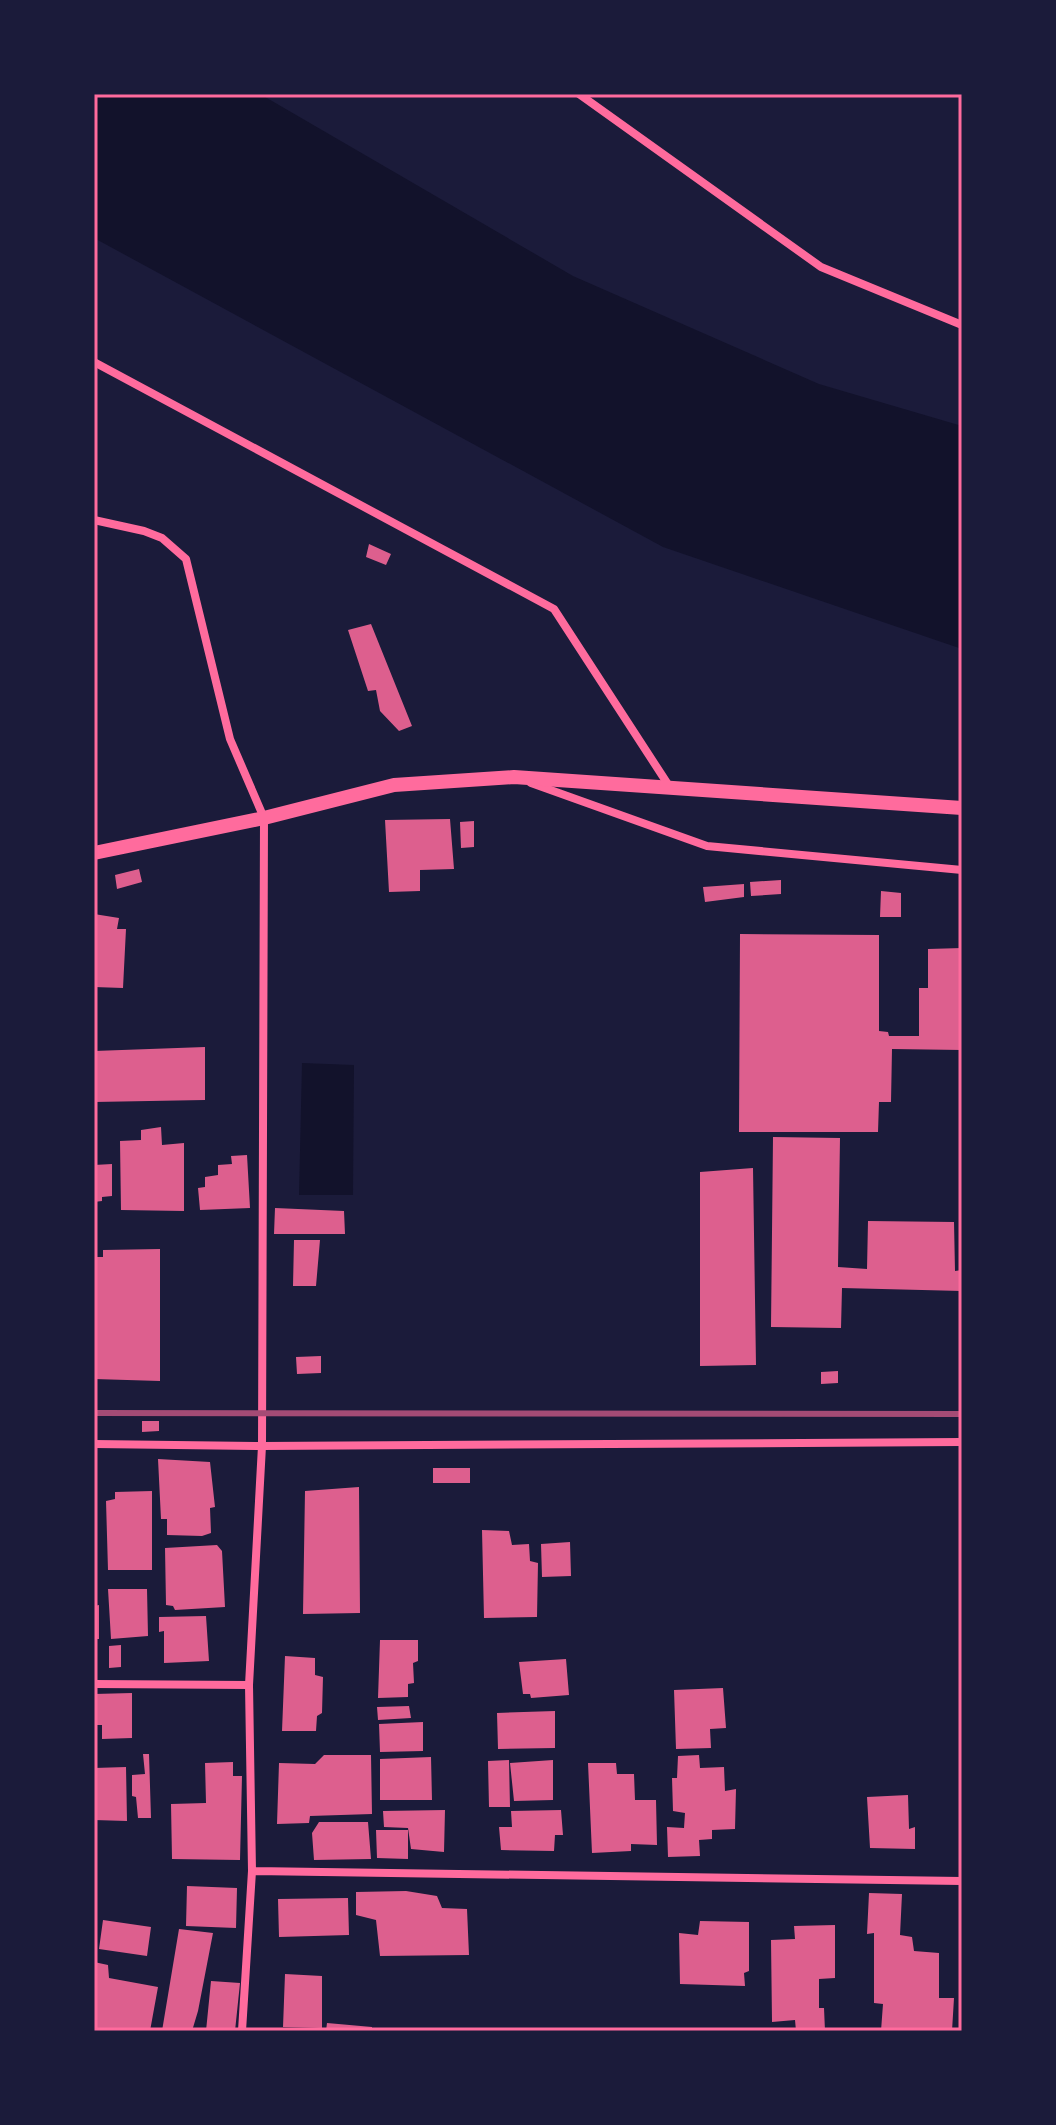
<svg xmlns="http://www.w3.org/2000/svg" width="1056" height="2125" font-family="'Noto Sans',sans-serif">
<style>
.water{fill:#12122b}
.building{fill:#dd5f8e}
.lines{fill:none;stroke-linecap:round;stroke-linejoin:round}
.minor{stroke:#ff6b9d;stroke-width:8}
.tertiary{stroke:#ff6b9d;stroke-width:14}
.rail{stroke:#a44b75;stroke-width:6}
.neatline{fill:none;stroke:#ff6b9d;stroke-width:3}
</style>
<rect width="100%" height="100%" fill="#1b1b3a"/>
<!-- water -->
<path class="water" d="M94 94H260L573 276 819 384 962 426V649L663 547 94 238Z
M302 1063 354 1065 353 1195H299Z"/>
<!-- building -->
<path class="building" d="M369 544 391 554 386 565 366 557Z
M371 624 412 726 399 731 380 711 376 690 368 691 348 630Z
M450 819 454 869 420 870V891L389 892 385 820Z
M474 821V847L461 848 460 822Z
M139 869 142 882 117 889 115 875Z
M781 880V894L751 896 750 882Z
M744 884V897L705 902 703 887Z
M881 891 901 893V917H880Z
M94 914 119 918 117 929H126L123 988 94 987Z
M740 934 879 935V1031L888 1032 889 1036H919V988H928V949L962 948V1050L892 1049 891 1102H879L878 1132H739Z
M205 1047V1100L94 1102V1051Z
M161 1127 162 1145 184 1143V1211L121 1210 120 1141 141 1140V1130Z
M773 1137 840 1138 838 1267 867 1269 868 1221 954 1222 955 1271 962 1270V1291L842 1288 841 1328 771 1327Z
M247 1155 250 1208 200 1210 198 1188 205 1187V1177L218 1175V1165L232 1164 231 1156Z
M112 1164V1196L102 1197V1201L94 1202V1165Z
M753 1168 756 1365 700 1366V1172Z
M275 1208 344 1211 345 1234H274Z
M294 1240H320L316 1286H293Z
M160 1249V1381L94 1379V1257H103V1250Z
M321 1356V1373L297 1374 296 1357Z
M838 1371V1383L821 1384V1372Z
M142 1421H159V1431L142 1432Z
M158 1459 210 1462 215 1507 210 1508 211 1533 202 1536 167 1535V1519H161Z
M433 1468H470V1483H433Z
M359 1487 360 1613 303 1614 305 1491Z
M152 1491V1570H108L106 1501 115 1499V1492Z
M482 1530 509 1531 512 1545 529 1544 530 1561 538 1563 537 1617 484 1618Z
M570 1542 571 1576 542 1577 541 1544Z
M217 1545 222 1551 225 1607 175 1610 173 1606 166 1605 165 1548Z
M108 1589H147L148 1636 111 1639Z
M99 1605V1639H94V1606Z
M206 1616 209 1661 164 1663V1631L159 1632V1617Z
M380 1640H418V1661L413 1663 414 1683 408 1684V1697L378 1698Z
M121 1645V1667L109 1668V1646Z
M285 1656 315 1658V1675L323 1677 322 1713 317 1716 316 1731H282Z
M566 1659 569 1695 531 1698 530 1694H523L519 1662Z
M723 1688 726 1728 710 1729 711 1748 676 1749 674 1690Z
M132 1693V1738L102 1739V1725H94V1694Z
M409 1706 411 1718 378 1720 377 1707Z
M555 1711V1748L498 1749 497 1713Z
M423 1722V1751L380 1752 379 1724Z
M143 1754H149L151 1818H138L136 1797 132 1796V1775L145 1774Z
M324 1755H371L372 1814 310 1816 309 1823 277 1824 279 1763 315 1764Z
M699 1755 700 1768 724 1767 725 1791 736 1789 735 1829 712 1830V1839L699 1840 700 1856 668 1857 667 1827 684 1828 685 1813 673 1811 672 1778H677L678 1756Z
M431 1757 432 1800H380V1759Z
M509 1760 510 1807H489L488 1761Z
M553 1760V1800L514 1801 510 1763Z
M233 1762V1776H242L240 1860 172 1859 171 1804 206 1803 205 1763Z
M588 1763H616L617 1774H634L635 1800H656L657 1845 631 1844V1851L592 1853Z
M126 1767 127 1821 94 1820V1768Z
M908 1795 909 1829 915 1827V1849L870 1848 867 1797Z
M445 1810 444 1852 411 1849 408 1828 384 1827 383 1811Z
M561 1810 563 1835H555L554 1851 501 1850 499 1827H512L511 1811Z
M319 1822H368L371 1859 314 1860 312 1833Z
M376 1830H408V1859L377 1858Z
M187 1886 237 1888 236 1928 186 1926Z
M406 1891 437 1896 442 1908 467 1909 469 1955 380 1956 376 1920 356 1915V1892Z
M869 1893 902 1894 900 1935 912 1937 914 1951 939 1953V1998H954L952 2031H881L883 2004 874 2003V1933L867 1934Z
M348 1898 349 1935 279 1937 278 1899Z
M103 1920 151 1927 147 1956 99 1949Z
M700 1921 749 1922V1971L744 1973 745 1986 680 1984 679 1933 698 1935Z
M835 1925V1978L819 1979V2008H824L825 2031H796L795 2020 772 2022 771 1940 795 1939 794 1926Z
M179 1929 213 1933 198 2011 192 2031H162Z
M94 1962 108 1965 109 1978 158 1987 150 2031H94Z
M285 1974 322 1976V2028L283 2027Z
M211 1981 240 1983 235 2031H206Z
M327 2023 372 2027V2031H326Z"/>
<g class="lines">
<!-- minor -->
<path class="minor" d="M579 94 821 267 962 325
M94 362 554 609 671 789
M94 520 144 531 162 538 186 559 230 739 264 818 262 1446 249 1685 252 1871 242 2031
M531 783 707 846 962 870
M94 1444 262 1446 962 1442
M94 1684 249 1685
M252 1871 962 1881"/>
<!-- tertiary -->
<path class="tertiary" d="M94 853 264 818 394 785 514 777 962 808"/>
<!-- rail -->
<path class="rail" d="M94 1413 962 1414"/>
</g>
<!-- border -->
<rect width="1056" height="2125" fill="none" stroke="#1b1b3a" stroke-width="192"/>
<rect x="96" y="96" width="864" height="1933" class="neatline"/>
</svg>
